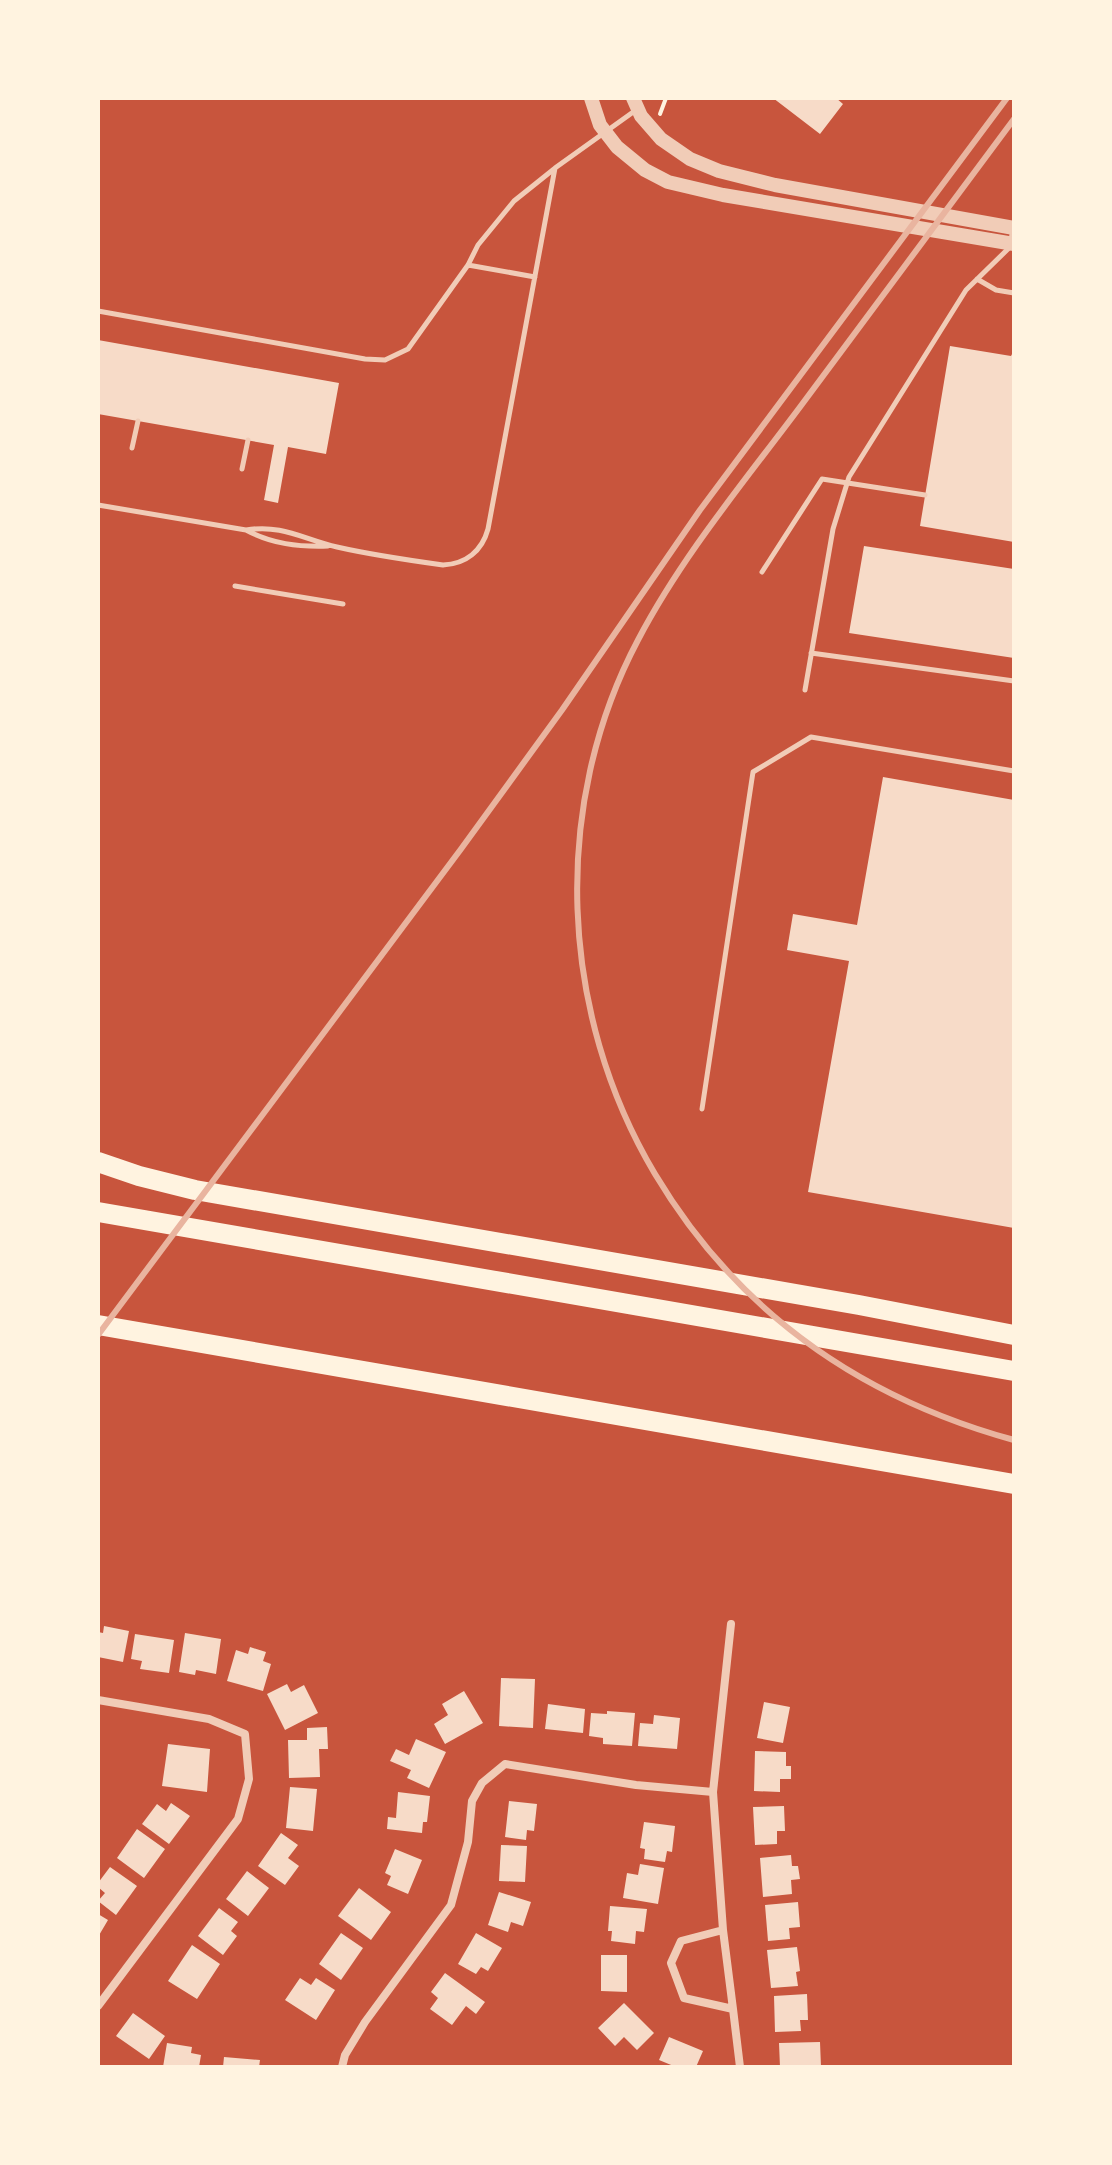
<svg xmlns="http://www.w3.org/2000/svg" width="1112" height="2165" font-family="Cabin,sans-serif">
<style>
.building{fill:#f7dbc8}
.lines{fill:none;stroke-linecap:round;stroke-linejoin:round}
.path{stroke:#fff3e0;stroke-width:4}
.service{stroke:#f1ccb7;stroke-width:5}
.minor{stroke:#f1ccb7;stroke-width:8}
.tertiary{stroke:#f1ccb7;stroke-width:14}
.motorway{stroke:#fff3e0;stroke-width:20}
.rail{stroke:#e9b49f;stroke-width:6}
</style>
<rect width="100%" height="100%" fill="#c8553d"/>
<!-- building -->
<path class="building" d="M773 98H836L843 104 820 134Z
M98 340 339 383 326 454 288 447 278 503 264 500 274 445 98 414Z
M950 346 1011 356 1014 350V542L920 526Z
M864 546 1014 569V658L849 633Z
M883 777 1014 800V1228L808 1192 849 961 787 950 793 914 857 925Z
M104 1626 129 1631 123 1662 98 1657V1632L103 1633Z
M185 1633 221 1639 216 1674 196 1670 195 1675 179 1672Z
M135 1634 174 1640 169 1673 140 1669 142 1661 131 1659Z
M250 1647 266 1652 263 1661 271 1664 263 1691 227 1681 236 1650 248 1654Z
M501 1678 535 1679 533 1728 499 1726Z
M287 1684 291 1692 304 1685 318 1713 285 1730 267 1694Z
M464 1691 483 1723 445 1744 434 1724 448 1715 442 1704Z
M764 1702 790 1707 783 1743 757 1738Z
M548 1704 585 1709 583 1733 545 1729Z
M607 1711 635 1713 632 1746 603 1744V1738L589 1736 591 1713 607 1714Z
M654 1715 680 1718 677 1749 638 1746 640 1723 653 1724Z
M327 1727 328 1749H319L320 1777 289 1778 288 1740H307V1728Z
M416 1739 446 1752 429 1788 407 1778 411 1770 390 1761 396 1749 409 1755Z
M168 1744 210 1749 207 1792 162 1786Z
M755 1751 786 1752V1766H791V1779H780V1792L754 1791Z
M290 1787 317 1789 313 1831 286 1828Z
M398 1792 430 1796 427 1822H423L422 1833 387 1829 388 1817 396 1818Z
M509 1801 537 1804 534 1831 527 1830 526 1840 505 1837Z
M171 1803 190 1816 169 1844 142 1824 157 1804 166 1811Z
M784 1806 785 1831H777V1844L755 1845 753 1807Z
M644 1822 675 1826 672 1852 667 1851 665 1862 644 1859 645 1849 640 1848Z
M137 1829 165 1849 144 1878 117 1858Z
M281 1833 298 1845 288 1858 299 1866 285 1885 258 1866Z
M501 1845 527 1846 525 1882 499 1881Z
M395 1849 422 1860 408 1894 387 1885 391 1876 385 1873Z
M791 1855 792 1866H798L800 1879 791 1880 792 1894 763 1897 760 1858Z
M640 1864 664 1868 658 1904 623 1898 627 1873 638 1875Z
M110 1867 137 1886 116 1915 98 1901 105 1893 98 1887V1883Z
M247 1871 269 1888 248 1916 226 1899Z
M359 1888 391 1912 371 1940 338 1916Z
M499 1892 531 1902 523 1926 511 1922 508 1932 488 1925Z
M798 1902 800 1927 789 1928 790 1939 768 1941 765 1905Z
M610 1906 647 1909 644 1932 636 1931 635 1944 611 1941 612 1931H608Z
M219 1908 238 1922 231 1931 237 1936 223 1955 198 1936Z
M98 1914 108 1920 98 1937Z
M341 1933 363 1948 341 1980 319 1964Z
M476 1933 502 1948 488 1971 481 1967 476 1974 458 1964Z
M192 1945 220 1964 197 1999 168 1981Z
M797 1947 800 1971 796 1972 798 1986 771 1988 767 1950Z
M601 1955H627V1992L601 1991Z
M445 1973 485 2002 476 2014 466 2006 452 2025 430 2009 438 1998 431 1992Z
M300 1978 311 1985 316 1978 335 1990 316 2020 285 2000Z
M807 1994 808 2020H800L801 2031 775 2032 774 1996Z
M624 2003 654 2033 637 2050 624 2037 615 2046 598 2028Z
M133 2013 165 2036 149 2059 116 2036Z
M669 2037 703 2051 696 2067H676L659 2060Z
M820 2042 821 2067H780L779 2043Z
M167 2043 192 2047 191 2053 201 2055 199 2067H163Z
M224 2057 260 2060 259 2067H223Z"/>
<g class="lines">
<!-- path -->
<path class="path" d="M660 114 666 98"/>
<!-- service -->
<path class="service" d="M468 265 535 277
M977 279 996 290 1014 293
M98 311 365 359 385 360 408 349 468 265 478 245 514 201 554 169
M132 448 138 421
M242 469 248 440
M98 505 246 530C272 544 298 547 328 546
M246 530C282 524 303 539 337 547 372 555 407 560 443 565 466 564 482 551 488 529L555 168 636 110
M762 572 822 479 925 495
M235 586 343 604
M811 653 1014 681
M805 690 833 529 849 477 966 290 1010 247 1013 228
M702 1109 753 772 811 737 1014 771"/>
<!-- minor -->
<path class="minor" d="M731 1624 713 1792 723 1930 681 1941 671 1963 684 1998 733 2009 740 2067
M98 1700 209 1719 245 1734 249 1779 238 1819 98 2006
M723 1930 733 2009
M342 2067 345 2055 365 2022 451 1905 468 1842 472 1801 482 1783 505 1764 636 1785 713 1792"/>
<!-- tertiary -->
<path class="tertiary" d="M591 98 600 125 617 147 645 170 668 182 723 195 1014 244
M633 98 641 116 661 139 690 159 719 171 775 185 1014 228"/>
<!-- motorway -->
<path class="motorway" d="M98 1162 139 1176 195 1190 859 1305 1014 1335
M98 1212 1014 1371
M98 1325 1014 1484"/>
<!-- rail -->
<path class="rail" d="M1014 119C943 215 871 311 800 407 744 482 682 556 638 640 550 806 559 1013 655 1174 738 1313 861 1398 1014 1440
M98 1335 461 849 562 710 700 510 1007 98"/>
</g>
<!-- border -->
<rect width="1112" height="2165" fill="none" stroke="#fff3e0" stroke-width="200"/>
</svg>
